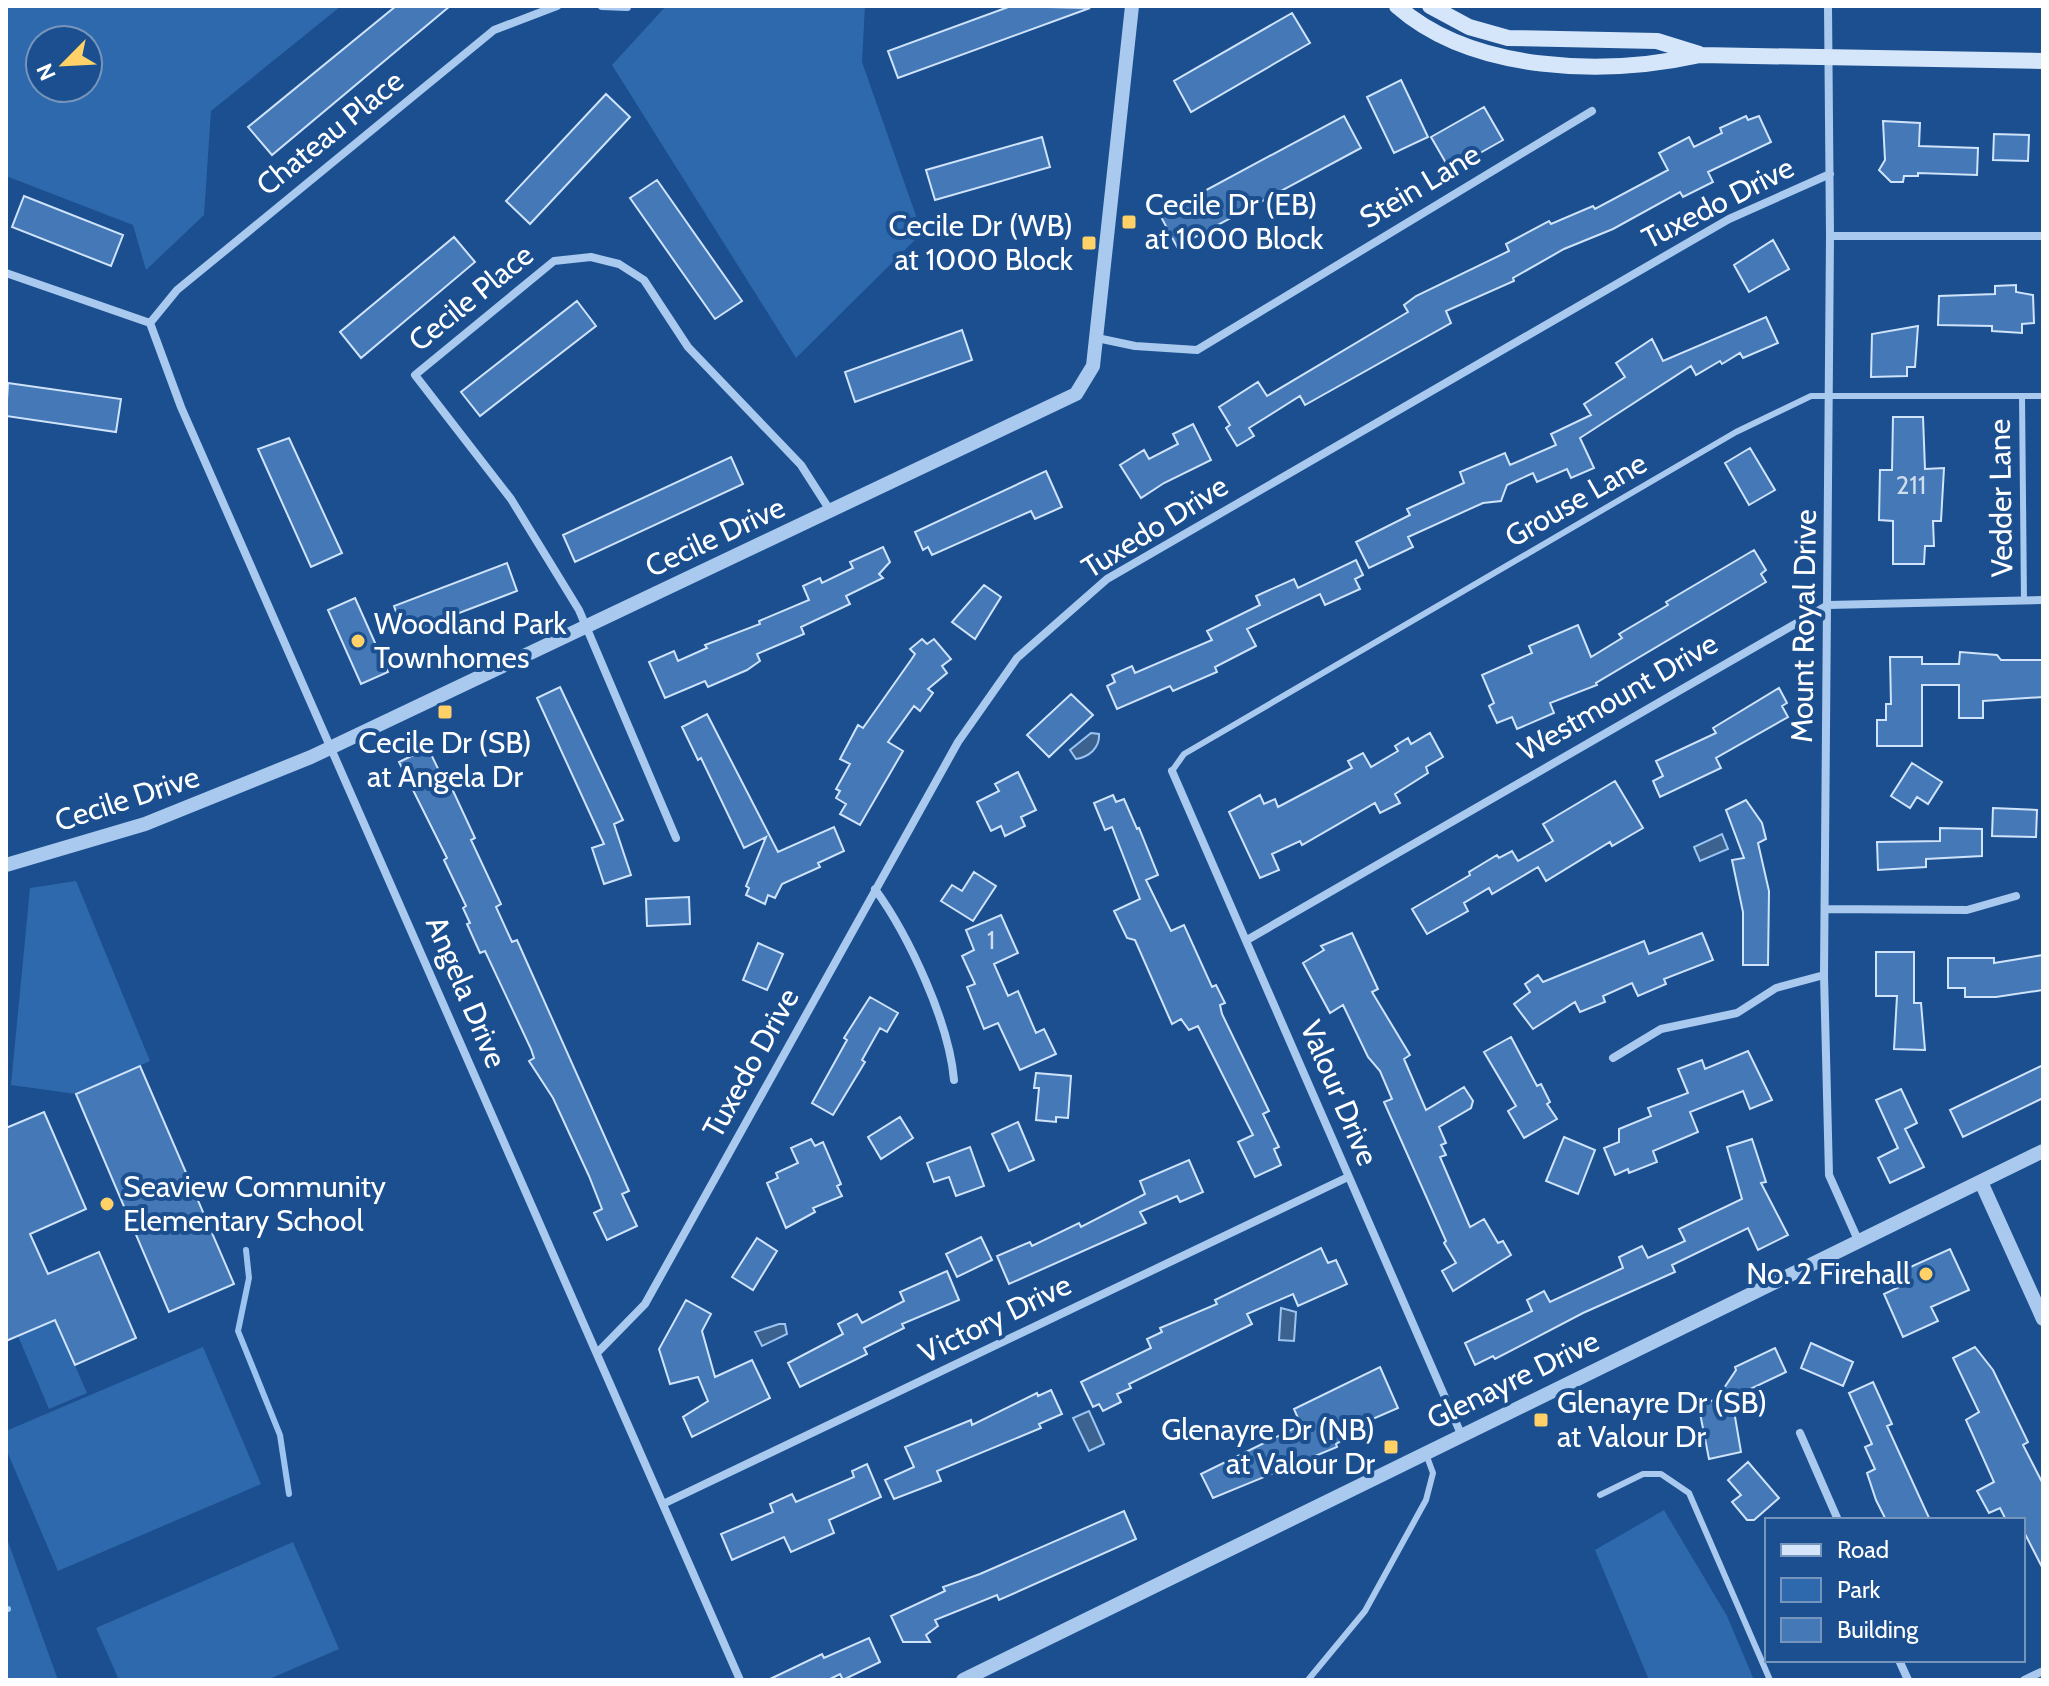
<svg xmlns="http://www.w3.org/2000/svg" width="2049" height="1686" font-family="Cabin,sans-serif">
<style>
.green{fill:#2e69ad;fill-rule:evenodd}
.water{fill:#3c6290;stroke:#9cc4f0;stroke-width:2}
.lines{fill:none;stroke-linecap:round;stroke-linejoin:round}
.stream{stroke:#9cc4f0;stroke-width:6}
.building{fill:#4478b7;stroke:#cfe3fa;stroke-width:2}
.service{stroke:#a9c9ee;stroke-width:6}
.minor{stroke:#a9c9ee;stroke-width:8}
.tertiary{stroke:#a9c9ee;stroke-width:14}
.secondary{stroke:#d6e6fa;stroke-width:16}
.poi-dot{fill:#ffd166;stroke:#1b4f8f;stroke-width:3}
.labels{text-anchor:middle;stroke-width:8;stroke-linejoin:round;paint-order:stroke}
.number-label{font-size:26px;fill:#d0dded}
.street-label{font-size:30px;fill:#fff;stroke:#1b4f8f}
.poi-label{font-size:30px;fill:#fff;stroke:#1b4f8f;text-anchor:start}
</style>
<rect width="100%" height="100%" fill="#1b4f8f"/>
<!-- green -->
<path class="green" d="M6 6H341L211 111 204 215 146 270 133 225 6 176ZM40 40H88V88H40Z
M666 6H865L862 62 922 233 796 358 612 65Z
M76 881 150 1061 76 1094 11 1085 30 888Z
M55 1320 87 1393 49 1409 18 1336Z
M203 1347 261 1484 58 1571 6 1449V1431Z
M1664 1510 1727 1616 1754 1680H1649L1595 1550Z
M6 1536 58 1680H6Z
M293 1542 339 1649 267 1680H119L96 1628Z"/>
<!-- water -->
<path class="water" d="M1091 733 1099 734C1100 748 1089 757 1076 759L1070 750Z
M1722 834 1728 849 1700 861 1694 847Z
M1281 1308 1296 1312 1294 1341 1279 1340Z
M779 1324H785L787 1334 762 1346 755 1332Z
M1089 1411 1104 1444 1089 1451 1073 1418Z"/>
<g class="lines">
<!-- stream -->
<path class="stream" d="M246 1250 249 1278 238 1331 280 1435 289 1494
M6 1609H8"/>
</g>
<!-- building -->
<path class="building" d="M396 6H450L272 155 248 127Z
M1011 6 1090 8 898 78 888 51Z
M1292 13 1310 43 1191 112 1174 81Z
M1401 80 1428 137 1394 153 1367 97Z
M606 94 630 117 530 224 506 201Z
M1484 107 1503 140 1450 170 1431 137Z
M1344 116 1361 148 1177 247 1160 215Z
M1746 116 1748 120 1759 116 1771 142 1708 172 1713 182 1683 197 1680 192 1613 229 1564 249 1513 278 1514 281 1446 311 1451 323 1305 405 1300 396 1249 428 1254 436 1237 446 1226 428 1230 425 1219 407 1258 382 1267 396 1408 312 1404 305 1416 296 1509 251 1506 244 1549 221 1551 224 1593 206 1595 209 1668 170 1659 153 1689 137 1694 147 1722 133 1720 128Z
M1883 121 1920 123 1919 146 1978 148 1977 175 1918 173V176H1904L1903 182H1891L1879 170 1885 160Z
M1994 134 2029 135 2028 161 1993 160Z
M1042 137 1050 167 935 200 926 170Z
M657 180 742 301 715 319 630 198Z
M24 196 123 235 111 266 12 227Z
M454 237 475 262 361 358 340 332Z
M1773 240 1789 269 1749 292 1734 265Z
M2016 285V292L2033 295 2034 323 2022 324V333L1992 331V326L1938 325 1939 296 1995 294V286Z
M577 301 596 326 480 416 461 392Z
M1766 317 1778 343 1743 358 1740 353 1722 364 1720 361 1696 375 1691 366 1580 438 1594 468 1571 478 1567 469 1537 482 1533 473 1507 485 1501 501 1483 503 1408 537 1413 547 1369 568 1356 542 1410 515 1407 509 1464 483 1460 472 1505 453 1510 465 1556 445 1551 434 1591 415 1584 404 1625 377 1616 363 1652 339 1663 361Z
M1918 326 1915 367H1907V376L1871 377 1872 334Z
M962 330 972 360 855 402 845 372Z
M8 383 121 399 116 432 6 416Z
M1893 417H1923L1925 469 1944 468 1941 521H1933L1934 546H1925L1924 564H1893V521L1879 520 1880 470H1892Z
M1193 424 1211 460 1164 483 1141 498 1120 465 1144 450 1149 459 1178 444 1173 434Z
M289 438 342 553 311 567 258 449Z
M1750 448 1775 490 1749 505 1725 463Z
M731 457 743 484 575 562 563 535Z
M1046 471 1062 507 1035 519 1031 511 932 555 928 547 923 550 915 532Z
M883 547 890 562 879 574 883 578 846 596 850 604 801 627 804 634 757 654 760 661 747 670 708 687 705 681 665 698 649 662 674 651 678 661 707 648 705 645 760 624 759 621 809 600 803 586 820 578 822 583 853 568 850 562Z
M1754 550 1766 570 1761 574 1766 582 1596 683 1597 685 1550 703 1554 713 1517 729 1512 717 1497 723 1489 706 1494 703 1482 675 1532 653 1529 646 1578 625 1591 657 1622 638 1619 634 1668 605 1666 602Z
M1356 560 1363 575 1355 579 1360 589 1325 605 1320 594 1247 629 1256 646 1215 667 1217 672 1173 691 1170 686 1117 709 1107 686 1115 682 1112 675 1132 666 1135 673 1212 640 1207 631 1260 605 1256 596 1294 579 1298 588Z
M507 563 517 591 404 634 394 606Z
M984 585 1001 597 975 639 952 622Z
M355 598 388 672 361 684 328 610Z
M922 639 927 644 934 639 951 659 942 666 947 673 928 689 933 693 920 711 914 706 888 742 903 751 860 825 840 814 846 804 836 798 840 791 836 789 850 764 840 759 858 725 863 728 911 660 915 654 910 649Z
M1960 652 1997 655 2001 660H2043V697L1983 701V718H1959V685H1922V746H1877V720H1886V704H1891L1890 657H1922V664H1959Z
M560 687 623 820 614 824 631 875 604 884 592 848 604 844 537 698Z
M1779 688 1787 703 1782 706 1788 717 1716 758 1721 768 1660 797 1653 781 1663 776 1656 761 1716 733 1713 728Z
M1071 694 1093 715 1049 757 1027 735Z
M707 714 778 852 834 827 844 851 818 863 820 867 782 884 775 898 768 895 765 904 746 895 749 888 746 886 766 837 744 848 701 758 698 760 682 727Z
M1430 733 1443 757 1426 767 1428 773 1395 794 1400 803 1380 813 1375 803 1302 845 1300 841 1272 854 1279 870 1260 878 1229 812 1260 795 1264 804 1275 799 1278 807 1352 768 1348 761 1363 753 1371 767 1398 751 1395 746 1408 738 1411 744Z
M428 748 444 781 448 780 475 838 471 840 501 904 496 907 512 942 517 940 529 967 629 1191 622 1194 637 1226 607 1240 594 1213 602 1209 589 1176 553 1098 529 1061 534 1058 531 1049 485 951 480 953 467 924 470 923 463 908 466 906 444 860 447 858 399 762Z
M1912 763 1942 782 1928 804 1917 797 1910 808 1891 796Z
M1018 772 1036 810 1021 817 1025 826 1005 836 1001 826 991 831 977 802 999 791 995 784Z
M1615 781 1643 828 1612 846 1610 842 1546 881 1538 867 1492 894 1489 888 1464 903 1468 911 1427 934 1412 909 1470 875 1469 872 1497 855 1499 858 1512 851 1518 861 1553 841 1543 824Z
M1113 795 1116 802 1124 799 1137 829 1139 828 1158 875 1146 880 1171 931 1184 925 1212 987 1216 985 1225 1003 1220 1005 1222 1014 1269 1111 1263 1114 1279 1147 1274 1149 1281 1165 1255 1177 1238 1142 1253 1135 1198 1026 1189 1030 1181 1019 1172 1024 1135 940 1127 938 1114 911 1140 899 1112 827 1105 830 1094 803Z
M1746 800 1762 823 1766 839 1758 843 1769 891 1768 965H1743V912L1732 860 1744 858 1726 810Z
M1993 808 2037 810 2036 837 1992 836Z
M1940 828 1982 829V856L1926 859V867L1878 870 1877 842 1940 841Z
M974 872 996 886 973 921 941 901 952 885 962 891Z
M689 897 690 924 647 926 646 899Z
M1001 915 1018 953 994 964 1008 996 1018 991 1036 1033 1044 1029 1056 1054 1020 1070 998 1023 984 1029 967 987 975 984 962 956 974 950 966 930Z
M1352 933 1378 989 1372 992 1410 1055 1404 1059 1426 1110 1464 1087 1473 1101 1471 1108 1439 1127 1446 1143 1441 1145 1446 1155 1440 1157 1470 1227 1484 1219 1498 1243 1503 1241 1511 1255 1453 1291 1442 1271 1456 1263 1444 1243 1446 1241 1384 1102 1392 1099 1380 1071 1368 1057 1343 1005 1330 1013 1303 963 1324 950 1321 946Z
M1702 933 1713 960 1664 979 1666 984 1638 996 1632 983 1603 996 1605 1002 1580 1012 1575 1002 1533 1029 1514 1004 1530 992 1525 984 1538 975 1543 982 1644 941 1649 954Z
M758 943 783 954 767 990 743 980Z
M1876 952H1914V1003H1921L1925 1050 1894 1049 1897 996H1876Z
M2043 955V990L1996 997H1965V988H1948V958H1994V963Z
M870 997 898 1013 887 1032 880 1028 862 1060 865 1062 833 1115 812 1103 847 1040 844 1038Z
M1511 1037 1537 1086 1541 1084 1550 1102 1547 1104 1557 1119 1524 1138 1508 1111 1516 1106 1484 1052Z
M1748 1051 1772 1100 1750 1109 1743 1091 1690 1112 1698 1132 1653 1151 1657 1162 1629 1173 1628 1169 1615 1175 1604 1148 1619 1142V1129L1651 1116 1648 1108 1688 1093 1678 1069 1702 1060 1705 1069Z
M2043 1065V1098L1963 1137 1950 1110Z
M140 1066 234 1284 169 1312 76 1094Z
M1036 1073 1071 1076 1068 1118 1056 1117V1122L1036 1120 1039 1088H1034Z
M1901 1089 1917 1123 1905 1129 1924 1167 1890 1183 1878 1158 1898 1148 1876 1100Z
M44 1112 86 1209 30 1234 48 1274 99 1252 136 1338 75 1365 55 1320 6 1341V1128Z
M900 1117 913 1138 881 1159 868 1137Z
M1018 1122 1034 1160 1009 1171 992 1134Z
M1564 1137 1595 1150 1578 1194 1546 1181Z
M811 1139 815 1146 823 1142 841 1184 837 1186 842 1196 813 1208 815 1212 786 1228 767 1183 778 1178 776 1173 798 1163 791 1148Z
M1752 1139 1766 1182 1761 1183 1788 1235 1758 1250 1748 1228 1672 1265 1675 1272 1583 1313 1495 1359 1493 1356 1475 1365 1465 1343 1532 1311 1527 1300 1544 1291 1550 1302 1623 1268 1619 1257 1642 1246 1648 1258 1685 1241 1679 1229 1742 1199 1727 1147Z
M970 1147 984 1186 956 1196 949 1177 934 1182 927 1163Z
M1189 1160 1203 1192 1180 1202 1177 1196 1140 1212 1146 1223 1009 1284 997 1256 1030 1242 1032 1246 1079 1223 1081 1227 1145 1194 1140 1181Z
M981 1237 992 1260 957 1277 946 1254Z
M757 1238 777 1251 753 1290 732 1277Z
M1321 1248 1328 1263 1336 1260 1347 1284 1298 1306 1293 1294 1247 1314 1252 1324 1129 1384 1131 1388 1117 1394 1121 1402 1103 1411 1099 1404 1093 1407 1081 1382 1151 1348 1147 1339 1162 1332 1160 1328 1217 1304 1215 1300Z
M1950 1249 1969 1290 1931 1307 1938 1321 1903 1337 1884 1294 1912 1281 1906 1269Z
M947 1271 959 1300 902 1324 904 1328 864 1348 867 1354 800 1387 788 1363 843 1334 838 1324 857 1314 862 1323 904 1301 900 1292Z
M686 1300 711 1314 702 1331 715 1377 752 1360 770 1398 692 1437 683 1417 708 1401 698 1377 670 1384 659 1349Z
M1811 1343 1853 1362 1843 1386 1801 1368Z
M1975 1347 1993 1370 2028 1442 2023 1445 2043 1484V1569L2023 1530V1520H2006L2000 1508 1989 1513 1977 1491 1994 1482 1966 1420 1979 1412 1953 1358Z
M1775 1348 1786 1372 1748 1390 1734 1411 1741 1452 1709 1459 1698 1403 1716 1400 1736 1370 1735 1367Z
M1380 1367 1398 1408 1338 1434 1341 1441 1336 1444 1337 1447 1213 1498 1201 1474 1301 1425 1294 1409Z
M1873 1382 1892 1424 1887 1426 1930 1520H1886L1876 1500 1867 1473 1875 1469 1865 1447 1872 1444 1849 1393Z
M1051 1390 1062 1414 1039 1424 1041 1428 937 1471 941 1481 894 1499 885 1480 914 1467 905 1447 971 1420 972 1425 1037 1393 1038 1396Z
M1748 1462 1779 1498 1754 1520H1747L1732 1502 1741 1495 1728 1480Z
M867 1464 881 1497 829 1520 834 1533 791 1552 784 1537 732 1560 721 1534 773 1512 770 1504 792 1494 796 1502 854 1477 852 1471Z
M1124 1511 1136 1539 999 1600 997 1595 935 1620 938 1626 926 1635 930 1642H903L891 1616 945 1591 943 1587 980 1574Z
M869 1638 880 1662 843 1680 840 1674 828 1680H768L822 1654 824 1658Z"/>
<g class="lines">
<!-- service -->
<path class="service" d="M2022 396 2024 600
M1172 771 1184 754 1736 432 1811 396H2043
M1600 1495 1643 1474H1661L1689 1493 1770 1680
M1308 1680 1365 1611 1426 1500 1433 1473 1426 1454"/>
<!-- minor -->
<path class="minor" d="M602 6 627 7
M1828 6 1830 236 1824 975 1829 1175 1858 1240
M1830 236H2043
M6 273 150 323
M150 323 181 407 740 1680
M150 323 177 290 494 30 557 6
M1097 338 1135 346 1197 350 1592 111
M1172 771 1461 1434
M676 838 579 610 511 499 415 375 554 261 591 257 619 264 644 280 688 347 801 465 831 512
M875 889C909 936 949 1022 954 1080
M1825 909 1967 910 2016 896
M1247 940 1828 605 2043 600
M1613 1058 1661 1029 1737 1013 1776 988 1824 975
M598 1352 645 1304 958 742 1017 658 1107 579 1729 219 1830 174
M1800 1433 1838 1520
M663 1504 1348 1177
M1899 1660 1908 1680
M2024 1680 2043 1671"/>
<!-- tertiary -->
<path class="tertiary" d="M6 865 145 824 311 757 1076 394 1093 366 1132 6
M1981 1182 2043 1319
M963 1680 2043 1151"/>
<!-- secondary -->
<path class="secondary" d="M1397 6C1473 73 1605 76 1700 55L2043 61
M1430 6 1469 27 1508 38 1657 41 1699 54"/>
</g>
<!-- markers -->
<g class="poi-dot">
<rect x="1121" y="214" width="16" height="16" rx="4"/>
<rect x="1081" y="235" width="16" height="16" rx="4"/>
<circle cx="358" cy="641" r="8"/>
<rect x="437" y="704" width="16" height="16" rx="4"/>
<circle cx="107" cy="1204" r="8"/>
<circle cx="1926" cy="1274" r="8"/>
<rect x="1533" y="1412" width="16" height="16" rx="4"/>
<rect x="1383" y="1439" width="16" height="16" rx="4"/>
</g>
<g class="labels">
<!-- number labels -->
<g class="number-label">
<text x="1911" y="494">211</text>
<text x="991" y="949">1</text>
</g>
<!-- street labels -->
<g class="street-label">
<text transform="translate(330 133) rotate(-39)" y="10">Chateau Place</text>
<text transform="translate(1420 186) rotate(-31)" y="10">Stein Lane</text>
<text transform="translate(1718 203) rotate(-27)" y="10">Tuxedo Drive</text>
<text transform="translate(471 298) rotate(-39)" y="10">Cecile Place</text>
<text transform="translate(2001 498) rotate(-91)" y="10">Vedder Lane</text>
<text transform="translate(1576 500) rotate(-30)" y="10">Grouse Lane</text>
<text transform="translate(1155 527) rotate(-32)" y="10">Tuxedo Drive</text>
<text transform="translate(715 537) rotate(-25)" y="10">Cecile Drive</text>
<text transform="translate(1804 626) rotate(-89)" y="10">Mount Royal Drive</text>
<text transform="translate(1618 697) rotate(-30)" y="10">Westmount Drive</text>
<text transform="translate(127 799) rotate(-18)" y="10">Cecile Drive</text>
<text transform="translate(466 992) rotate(67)" y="10">Angela Drive</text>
<text transform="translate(751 1063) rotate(-61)" y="10">Tuxedo Drive</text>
<text transform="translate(1339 1093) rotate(67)" y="10">Valour Drive</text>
<text transform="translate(995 1319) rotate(-26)" y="10">Victory Drive</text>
<text transform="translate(1513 1380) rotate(-26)" y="10">Glenayre Drive</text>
</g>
<!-- poi labels -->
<g class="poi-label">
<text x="1145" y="215">Cecile Dr (EB)<tspan x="1145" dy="34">at 1000 Block</tspan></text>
<text x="1073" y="236" text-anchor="end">Cecile Dr (WB)<tspan x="1073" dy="34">at 1000 Block</tspan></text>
<text x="374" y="634">Woodland Park<tspan x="374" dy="34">Townhomes</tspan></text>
<text x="445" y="753" text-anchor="middle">Cecile Dr (SB)<tspan x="445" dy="34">at Angela Dr</tspan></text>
<text x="123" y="1197">Seaview Community<tspan x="123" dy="34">Elementary School</tspan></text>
<text x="1910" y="1284" text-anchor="end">No. 2 Firehall</text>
<text x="1557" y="1413">Glenayre Dr (SB)<tspan x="1557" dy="34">at Valour Dr</tspan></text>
<text x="1375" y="1440" text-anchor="end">Glenayre Dr (NB)<tspan x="1375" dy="34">at Valour Dr</tspan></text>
</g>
</g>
<!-- border -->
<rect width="2049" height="1686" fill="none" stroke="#ffffff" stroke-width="16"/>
<!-- legend -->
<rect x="1765" y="1518" width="260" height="144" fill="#1b4f8f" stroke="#7695bc" stroke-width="2"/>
<rect x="1781" y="1544" width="40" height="12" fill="#d6e6fa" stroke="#7695bc" stroke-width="2"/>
<text x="1837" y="1558" font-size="24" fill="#ffffff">Road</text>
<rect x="1781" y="1578" width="40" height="24" fill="#2e69ad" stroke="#7695bc" stroke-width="2"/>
<text x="1837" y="1598" font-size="24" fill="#ffffff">Park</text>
<rect x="1781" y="1618" width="40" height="24" fill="#4478b7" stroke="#7695bc" stroke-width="2"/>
<text x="1837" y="1638" font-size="24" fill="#ffffff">Building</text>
<!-- north arrow -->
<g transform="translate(64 64) rotate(246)"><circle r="38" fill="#1b4f8f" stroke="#7695bc" stroke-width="2"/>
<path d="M0-6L14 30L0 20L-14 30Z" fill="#ffd166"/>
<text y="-12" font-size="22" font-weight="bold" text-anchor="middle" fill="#ffffff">N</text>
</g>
</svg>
